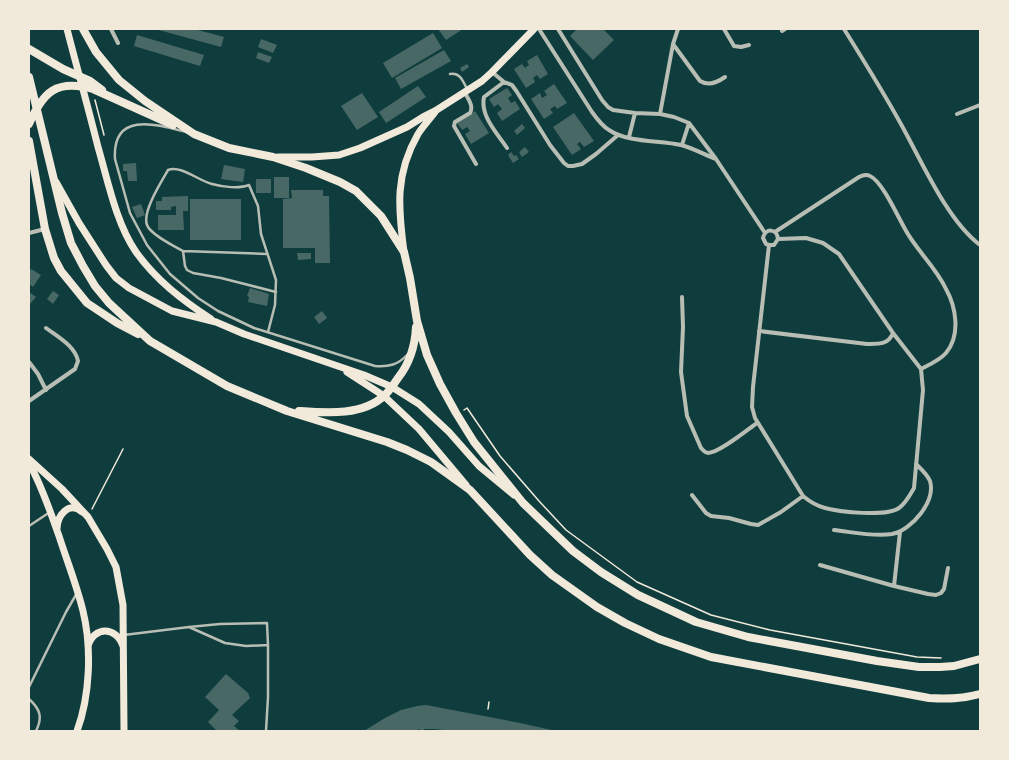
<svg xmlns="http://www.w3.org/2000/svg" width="1009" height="760" font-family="Quicksand,sans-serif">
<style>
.building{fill:#486865}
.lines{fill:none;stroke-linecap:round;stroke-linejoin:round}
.path{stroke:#f1e9da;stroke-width:1.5}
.service{stroke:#b8beb3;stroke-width:2.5}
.minor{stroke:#b8beb3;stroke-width:4}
.secondary{stroke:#f1e9da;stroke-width:7}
.primary{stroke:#f1e9da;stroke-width:8}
</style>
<rect width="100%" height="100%" fill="#0f3d3e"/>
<!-- building -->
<path class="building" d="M155 29H194L224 37 221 47Z
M438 29H463L446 40Z
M577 29H603L614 40 593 60 570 36Z
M433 33 442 48 392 78 383 63Z
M137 35 204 55 200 66 134 46Z
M261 39 277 45 273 53 258 47Z
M444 50 451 61 401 89 395 78Z
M258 52 272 57 269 63 256 58Z
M537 55 548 74 540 79 537 75 533 78 535 82 526 88 514 69 522 64 525 68 529 65 527 61Z
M467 64 469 67 462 72 460 68Z
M554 84 567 103 557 109 555 106 550 109 553 113 544 119 531 99 540 93 542 98 547 95 544 91Z
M418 86 426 97 386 123 379 112Z
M507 88 512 95 508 98 511 103 515 101 520 109 502 121 497 113 502 109 498 104 494 107 489 99Z
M362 93 378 117 357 130 341 106Z
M475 111 489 133 471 144 465 134 470 131 467 127 462 130 457 123Z
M574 113 594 141 584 147 580 142 577 144 581 149 572 155 553 127Z
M522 124 525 128 517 135 514 131Z
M525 147 529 152 522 157 519 152Z
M511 152 514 156 516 155 519 159 513 163 508 155Z
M136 163 137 181H128L127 171H123V164Z
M224 165 245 169 243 182 221 179Z
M274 177H289V198H274Z
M256 179H271V193H256Z
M291 190H323V196H329L330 263H315V248H283V199L292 198Z
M188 196V211H183L184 230H158V215H176V206L171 207V210H156V201H162V197Z
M190 199H241V240H190Z
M141 204 145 215 137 218 132 207Z
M297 253H311V259L298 260Z
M31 269 41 275 33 287 29 284V272Z
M250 288 269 294 267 306 248 302 249 297 247 296Z
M53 291 59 295 53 304 47 299Z
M29 292 36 297 29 305Z
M322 311 327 318 319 324 314 317Z
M226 674 248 693 250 698 232 715 239 721 234 726 240 731H215L216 730 208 722 219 710 205 697Z
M426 705 520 723 556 731H443V730L434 729H424L425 731H421L420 729 414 731H364L385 718 401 710 417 706Z"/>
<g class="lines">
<!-- path -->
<path class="path" d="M95 100 104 135
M464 410 467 408 500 456 539 501 566 530 637 582 711 615 770 630 917 657 941 658
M92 509 123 449
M488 709 489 702"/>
<!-- service -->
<path class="service" d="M450 74C460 72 463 81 467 89
M186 132C156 124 112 111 115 159L130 213 147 245 170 274 198 298 218 311 254 328 375 366C389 367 398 365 408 354
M183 251C174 246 151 235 147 225 142 212 161 182 168 170 181 165 199 181 212 184 223 187 239 189 249 185L258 206 261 234 276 280 275 305 268 332
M267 254 183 251 185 266 187 270 193 273 221 278 276 292
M29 526 50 512
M189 627 220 624 267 623 268 645
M124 635 189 627 225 643 246 646 268 645V697L266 731
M29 687 66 612 77 593
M29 699C40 709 43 717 36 731"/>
<!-- minor -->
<path class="minor" d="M111 29 118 43
M539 29 592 112C597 119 602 126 609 130 628 143 660 140 681 145 693 148 705 155 716 159
M558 29 602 100 608 107 613 110 635 113 660 114 674 117 689 123 716 159 765 233
M724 29 734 46 741 47 749 45
M844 29C864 61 884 93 902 126 922 162 947 220 980 245
M782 31 785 29
M673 44 700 81C708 86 718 82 725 77
M492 72 504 82 484 97C480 116 497 133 507 148
M504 82 512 85 517 92 550 145 564 163 568 166H573L582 164 596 154 618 135
M465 93C468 99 474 106 470 113L455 122 454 126 476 164
M660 114 673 44 678 29
M957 114 980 105
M629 137 635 113
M682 145 689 123
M775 232 859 177C863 175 866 174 870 176 882 181 898 217 905 229 916 250 936 267 946 289 956 307 961 335 946 353 940 360 929 365 921 369
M29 233 45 229
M769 245 753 387 752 407 755 418 803 496C809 501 817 506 825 508 840 512 886 517 899 508 906 503 910 495 914 488L923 390 921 369 893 333 839 254 823 243 806 238 778 239
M769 245 766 244 763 238C765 228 777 228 778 239
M769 245H774L778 239
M682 297 683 327 681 372 687 416 701 448C703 450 705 453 708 453 719 453 747 430 757 423
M759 331 867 344C879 344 888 345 893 333
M29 362 38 374 46 390
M29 401 75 369 78 361C75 346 58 337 46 328
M692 495 706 513 711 516 729 518 751 524 758 525 781 512 803 496
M834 530C852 532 874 537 892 534 912 530 936 501 930 481 927 474 921 469 916 464
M820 565 894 586 928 594 936 595 941 593 944 589 948 568
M894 586 900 532"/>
<!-- secondary -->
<path class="secondary" d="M67 29C77 68 88 107 98 147 108 181 116 223 136 252 156 280 182 300 211 319
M278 157H312L339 155 360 148 407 127 423 117 435 111 482 81 492 72 534 29
M56 182 79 223 106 265 116 278 129 288 172 311 216 322 244 334 364 375 392 387 419 404 449 432 479 466 514 495
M404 252C398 207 395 174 418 134 423 126 430 119 435 112
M347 372 384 396 419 429 466 485
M29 459 62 489 88 517 107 549 116 567 123 605 124 731
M29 463C42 486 50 511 59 536 67 561 77 586 83 611 92 648 90 696 77 731
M57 529C57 516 69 500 82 512
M88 646C94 626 116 626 123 646"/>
<!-- primary -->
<path class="primary" d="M83 29 96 52 119 80 145 101 194 134 229 148 273 157 306 168 340 182 356 191 381 216 404 252 410 278 417 321 427 355 440 384 456 413 474 442 523 503 573 551 601 572 638 595 696 622 748 637 877 661 919 667H940L954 666 980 659
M29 49 63 69 90 81 102 90
M29 77 62 213 71 243 83 266 95 286 109 303 150 341 227 386 287 411 387 442 407 450 431 462 470 490 530 555 552 575 597 607 625 623 659 639 711 657 929 698C947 699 962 699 980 694
M29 124C43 92 56 79 93 89L173 125
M29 141 45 229 54 258 61 271 87 303 117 323 138 334
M299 411C327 413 363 416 385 395 390 390 394 384 398 378 410 363 415 347 416 327"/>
</g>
<!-- border -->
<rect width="1009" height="760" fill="none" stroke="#f1e9da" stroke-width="60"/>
</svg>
